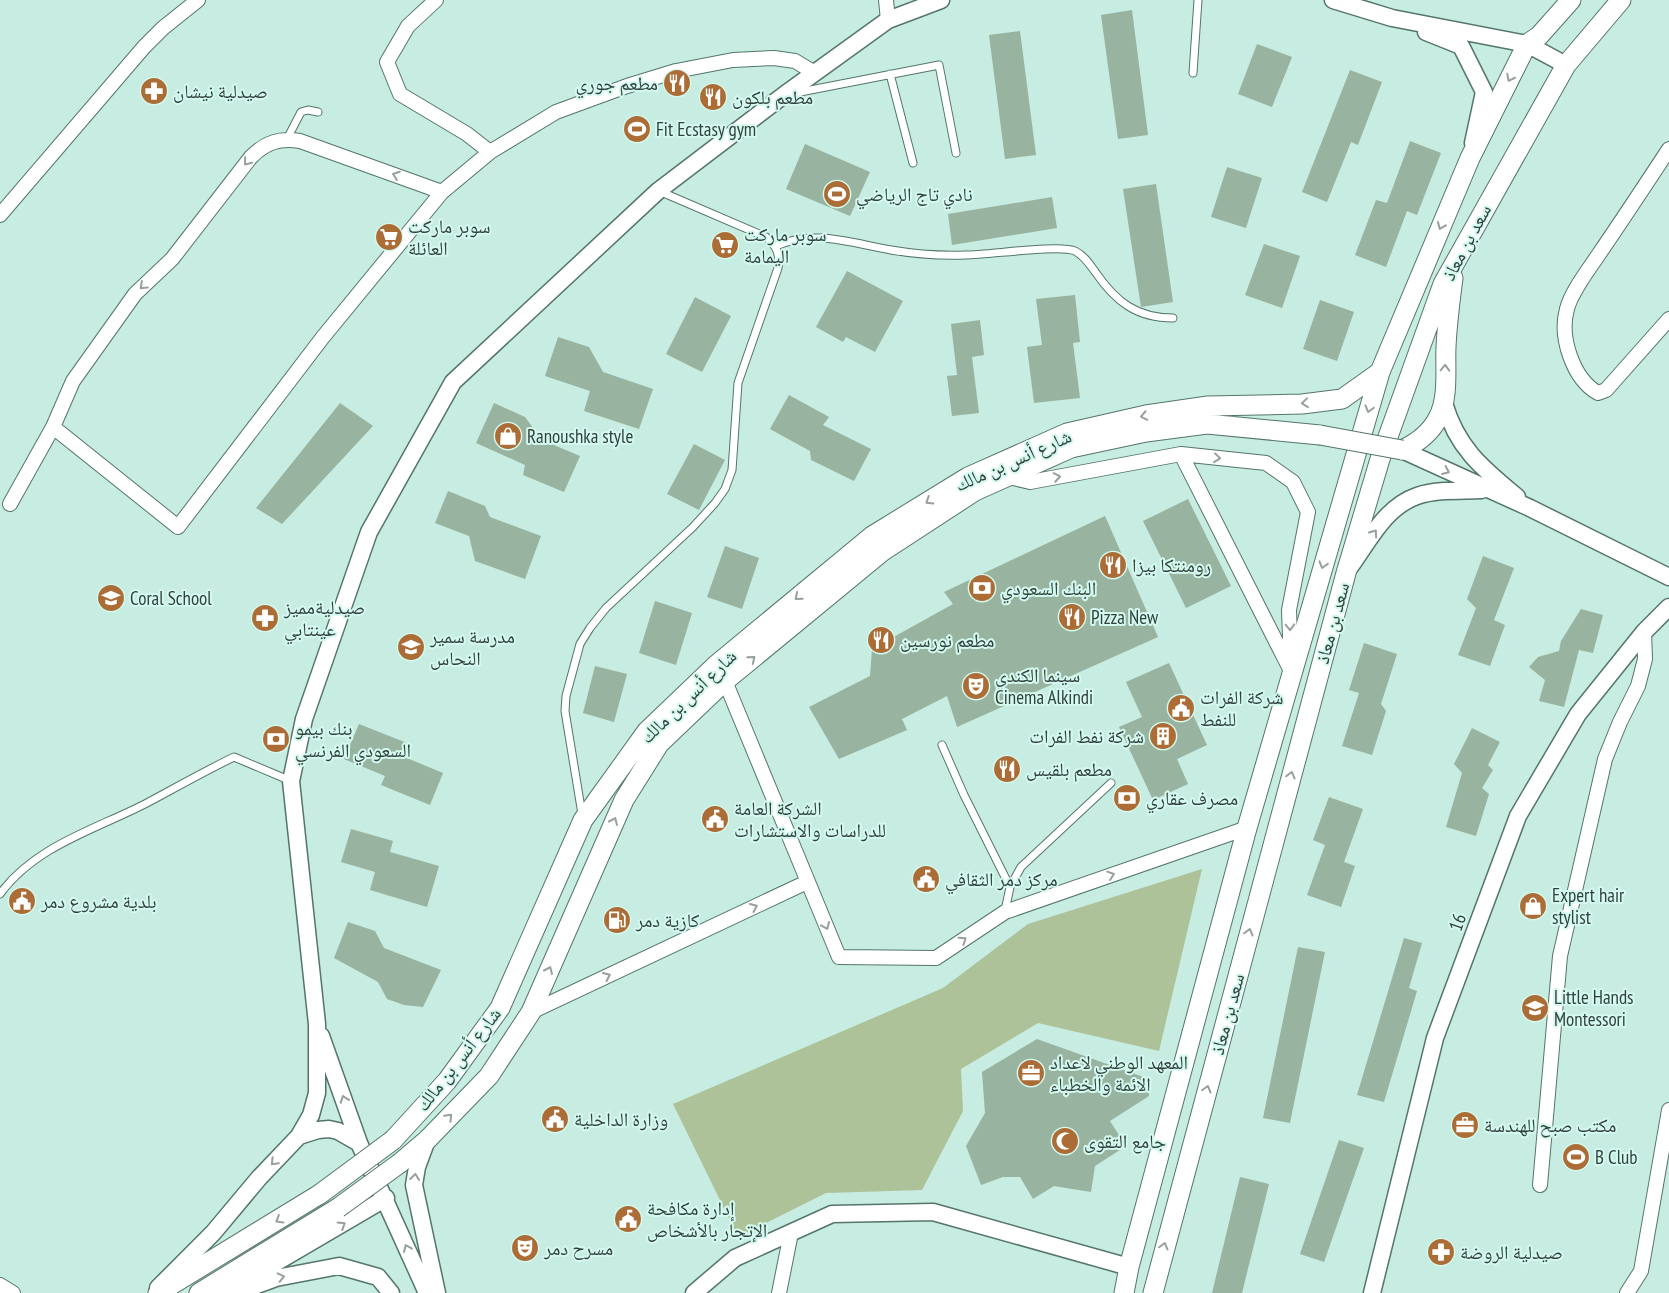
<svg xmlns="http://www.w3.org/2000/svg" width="1669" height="1293" font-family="'PT Sans Narrow','Noto Naskh Arabic',sans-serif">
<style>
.green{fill:#aec299}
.building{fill:#98b39f}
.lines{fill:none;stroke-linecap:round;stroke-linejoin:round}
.service-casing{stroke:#54756c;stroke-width:9}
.minor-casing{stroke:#54756c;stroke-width:16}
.tertiary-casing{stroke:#54756c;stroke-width:19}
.secondary-casing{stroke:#54756c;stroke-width:21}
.service{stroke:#fff;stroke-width:7}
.minor{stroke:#fff;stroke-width:14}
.tertiary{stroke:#fff;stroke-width:16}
.secondary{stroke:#fff;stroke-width:19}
.secondary-bridge-casing{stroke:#54756c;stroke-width:21;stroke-linecap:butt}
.secondary-bridge{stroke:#fff;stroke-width:19}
.oneway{stroke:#98a09e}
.labels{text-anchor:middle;stroke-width:4;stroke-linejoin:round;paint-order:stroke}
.poi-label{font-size:19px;fill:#32413d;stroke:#d4f9ee;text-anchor:start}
.street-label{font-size:19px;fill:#32413d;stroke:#d4f9ee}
</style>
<rect width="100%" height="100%" fill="#c7ece1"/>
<!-- green -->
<path class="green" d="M1202 869 1159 1051 1038 1023 961 1069 963 1111 922 1190 826 1193 738 1237 673 1104 943 988 1028 924Z"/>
<!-- building -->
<path class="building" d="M1132 10 1148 135 1118 139 1101 15Z
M1020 31 1036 155 1005 159 989 35Z
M1257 44 1292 57 1272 107 1238 94Z
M1350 70 1382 82 1358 145 1351 142 1327 202 1302 192Z
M1410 141 1441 153 1417 215 1407 211 1386 267 1355 255 1376 200 1387 203Z
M805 144 870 172 850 216 786 189Z
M1227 167 1262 178 1246 228 1211 217Z
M1156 184 1173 302 1141 307 1123 189Z
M1052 197 1057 228 952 245 948 214Z
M1264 244 1300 256 1282 308 1245 295Z
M847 271 903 301 875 352 846 337 843 342 816 327Z
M1075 295 1080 342 1073 343 1080 398 1034 403 1027 347 1042 345 1036 299Z
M695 297 731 316 702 372 666 354Z
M1320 300 1354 312 1337 361 1303 349Z
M980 320 984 355 972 357 979 413 952 416 947 376 957 375 951 324Z
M558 337 589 347 603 372 653 389 639 429 584 411 590 391 545 376Z
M789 395 829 417 823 425 871 449 854 481 811 460 810 451 770 429Z
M340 403 373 426 282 524 256 508Z
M494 403 525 417 542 440 580 456 564 492 523 475 525 465 476 443Z
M694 444 725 460 699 510 667 494Z
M448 491 485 506 490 517 541 536 525 579 475 561 469 536 435 523Z
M1188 499 1231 586 1186 608 1143 521Z
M1105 516 1158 637 957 727 947 696 902 719 907 730 839 759 809 707 870 676 872 649 953 604 944 592Z
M725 546 759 558 742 609 707 597Z
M1483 556 1514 568 1494 620 1505 625 1490 666 1458 655 1476 608 1467 599Z
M655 601 692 613 676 665 639 653Z
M1581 609 1603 615 1593 653 1579 650 1564 707 1539 701 1545 680 1529 667 1538 657 1559 651 1561 641Z
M1364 643 1397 654 1381 704 1386 711 1372 755 1342 746 1359 693 1349 690Z
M1169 663 1207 745 1177 759 1188 784 1153 800 1119 727 1142 717 1126 682Z
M595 666 627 674 614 722 583 713Z
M359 724 407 743 402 756 443 773 430 805 381 785 385 776 344 759Z
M1472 728 1500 742 1488 765 1493 770 1482 788 1489 794 1476 836 1446 827 1462 773 1454 764Z
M1329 797 1363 809 1344 862 1355 866 1341 907 1307 895 1325 845 1313 840Z
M351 829 393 841 390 852 439 866 427 907 370 890 375 872 341 862Z
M348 922 375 931 384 948 441 970 423 1007 404 1005 387 999 378 982 334 958Z
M1404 938 1422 943 1409 988 1417 991 1384 1102 1357 1095Z
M1298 947 1325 952 1290 1123 1263 1118Z
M1037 1039 1149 1079V1096L1110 1121 1126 1146 1095 1166 1091 1192 1054 1186 1033 1199 1020 1177H1003L981 1185 966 1146 985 1113 982 1072Z
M1339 1140 1364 1148 1324 1262 1300 1254Z
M1240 1177 1269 1184 1242 1293H1212Z"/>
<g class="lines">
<!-- service casing -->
<g class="service-casing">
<path id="service" d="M1193 73 1198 0
M890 74 913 163
M795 93 939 65 956 153
M287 139 301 112 308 110 318 112
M776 246C814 229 851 243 891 250 915 254 941 256 966 255 989 255 1060 244 1075 251 1085 256 1090 265 1096 273 1116 302 1137 318 1173 318
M942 745 964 795 1010 887
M582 814 565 711 566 696 580 644 590 628 606 608 693 527 715 503 725 489 732 470 738 383 778 268C780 253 777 247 766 237L659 191
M0 894C35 846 96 829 145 804 175 788 203 772 234 757L291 781
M1005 911 1010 887 1021 867 1111 783"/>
</g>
<!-- minor casing -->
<g class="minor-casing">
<path id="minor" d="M436 0 408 26 387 62 400 94 467 134 490 152 556 112 627 86 676 71 733 60 774 58 795 61 815 73
M886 0 888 20
M1669 149C1646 184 1623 219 1599 254 1589 269 1571 292 1567 309 1559 337 1573 379 1598 393L1606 390 1669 319
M0 215 144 47 163 28 198 0
M53 427 178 527 323 337 442 192 490 152
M1181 454 1289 667
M1009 477 1030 482 1181 454 1266 463 1293 482 1308 512 1289 610 1291 665
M10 504 53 427 73 381 135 294 172 259 251 157C266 142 279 138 300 141L442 192
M725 681 839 957 936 958 1005 912 1247 828
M531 1012 807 882
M1540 1185 1560 956 1605 759 1620 722 1638 686 1645 659 1644 632
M0 1285 13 1293
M779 1293 791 1233
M1627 1293 1641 1271 1669 1110"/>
</g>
<!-- tertiary casing -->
<g class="tertiary-casing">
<path id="tertiary" d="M1333 0 1392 18 1527 44 1566 65
M1426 32 1461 46 1484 92 1473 143
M1444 403C1457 448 1482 468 1517 497
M1402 450 1530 508 1669 577
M1350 567C1369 541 1385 507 1417 496 1437 489 1462 491 1482 490
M321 1036 359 1143 427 1293
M299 1136 311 1115 317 1093V1024L291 781 304 719 369 532 453 382 658 191 784 95 888 20 941 0
M427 1140 417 1167 414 1185 437 1293
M158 1288 213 1233 259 1178 299 1136 318 1130 329 1129 338 1131 359 1143
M246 1289 276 1278 339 1266 378 1277 391 1293
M224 1293 386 1198
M694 1293 735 1258 832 1214 933 1212 1129 1267
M1372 1293 1435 1038 1518 816 1578 714 1644 632 1669 607"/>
</g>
<!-- secondary casing -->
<g class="secondary-casing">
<path id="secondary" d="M1402 450C1417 443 1430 434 1438 418 1449 398 1445 369 1446 347 1447 324 1450 301 1453 278
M393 1140 447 1081 500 1008 583 820 647 731 716 665 872 536 968 477 1067 433 1146 415 1208 406 1302 404 1342 399 1380 372
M400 1163 427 1140 489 1076 531 1012 624 800 659 744 725 681 883 551 975 491 1071 448 1146 432 1207 424 1320 435
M158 1293 320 1194
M199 1293 338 1208
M1124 1293 1129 1267 1247 828 1380 372 1470 158 1527 44 1539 36 1571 0
M1153 1293 1346 573 1380 459 1443 284 1566 65 1621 0"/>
</g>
<!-- service -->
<use href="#service" class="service"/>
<!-- minor -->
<use href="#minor" class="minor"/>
<!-- tertiary -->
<use href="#tertiary" class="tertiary"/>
<!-- secondary -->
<use href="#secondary" class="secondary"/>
<!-- secondary-bridge casing -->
<g class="secondary-bridge-casing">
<path id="secondary-bridge" d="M1320 435 1402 450
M320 1194 393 1140
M338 1208 400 1163"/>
</g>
<!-- secondary-bridge -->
<use href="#secondary-bridge" class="secondary-bridge"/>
</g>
<!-- one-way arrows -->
<defs><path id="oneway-chevron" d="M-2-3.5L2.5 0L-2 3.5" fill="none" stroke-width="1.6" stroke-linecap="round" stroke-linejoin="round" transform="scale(1.25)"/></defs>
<g class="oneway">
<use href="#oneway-chevron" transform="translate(1510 78) rotate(117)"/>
<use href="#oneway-chevron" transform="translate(247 162) rotate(129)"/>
<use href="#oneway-chevron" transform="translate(396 175) rotate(-160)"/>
<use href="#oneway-chevron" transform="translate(1441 226) rotate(113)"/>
<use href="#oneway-chevron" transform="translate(143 286) rotate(137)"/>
<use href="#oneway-chevron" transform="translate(1445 368) rotate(-88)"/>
<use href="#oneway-chevron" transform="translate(1305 403) rotate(174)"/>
<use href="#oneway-chevron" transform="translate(1369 409) rotate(106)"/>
<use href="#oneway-chevron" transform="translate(1144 416) rotate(169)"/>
<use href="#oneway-chevron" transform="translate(1217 458) rotate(6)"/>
<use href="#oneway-chevron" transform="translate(1446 471) rotate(25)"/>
<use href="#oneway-chevron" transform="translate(1057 477) rotate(-10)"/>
<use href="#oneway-chevron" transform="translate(929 501) rotate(148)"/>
<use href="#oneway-chevron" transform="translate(1374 533) rotate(-55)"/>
<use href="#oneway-chevron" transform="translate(1323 565) rotate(106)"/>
<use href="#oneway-chevron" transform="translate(798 597) rotate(140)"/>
<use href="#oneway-chevron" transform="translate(1290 627) rotate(88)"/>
<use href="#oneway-chevron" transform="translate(752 659) rotate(-39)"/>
<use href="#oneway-chevron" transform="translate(1291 775) rotate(-75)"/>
<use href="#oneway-chevron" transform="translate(614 821) rotate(-66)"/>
<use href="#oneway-chevron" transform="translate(1111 875) rotate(-19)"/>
<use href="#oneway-chevron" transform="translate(754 907) rotate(-25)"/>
<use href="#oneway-chevron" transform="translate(826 926) rotate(67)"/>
<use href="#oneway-chevron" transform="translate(1249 932) rotate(-75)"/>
<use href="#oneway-chevron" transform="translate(963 940) rotate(-34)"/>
<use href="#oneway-chevron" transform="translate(549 970) rotate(-66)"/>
<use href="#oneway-chevron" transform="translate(607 976) rotate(-25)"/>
<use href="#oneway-chevron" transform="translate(1207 1089) rotate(-75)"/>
<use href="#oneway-chevron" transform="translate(344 1099) rotate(-110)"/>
<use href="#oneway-chevron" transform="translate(449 1117) rotate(-46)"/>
<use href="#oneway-chevron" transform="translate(274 1162) rotate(134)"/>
<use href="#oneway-chevron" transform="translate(415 1177) rotate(-83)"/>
<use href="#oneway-chevron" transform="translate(279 1220) rotate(149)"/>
<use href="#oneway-chevron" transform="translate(342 1225) rotate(-32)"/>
<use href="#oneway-chevron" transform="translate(1164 1246) rotate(-75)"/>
<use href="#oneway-chevron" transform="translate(407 1248) rotate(-113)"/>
<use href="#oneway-chevron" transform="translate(281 1277) rotate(-13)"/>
</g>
<!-- icons -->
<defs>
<g id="restaurant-disc" transform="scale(1.4375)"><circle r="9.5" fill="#ac6c35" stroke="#d4f9ee"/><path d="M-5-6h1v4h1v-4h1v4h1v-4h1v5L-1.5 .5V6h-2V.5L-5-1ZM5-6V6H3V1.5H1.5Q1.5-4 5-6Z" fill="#fff"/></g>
<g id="pharmacy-disc" transform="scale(1.4375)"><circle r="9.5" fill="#ac6c35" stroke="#d4f9ee"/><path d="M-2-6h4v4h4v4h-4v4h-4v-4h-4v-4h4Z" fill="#fff"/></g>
<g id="stadium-disc" transform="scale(1.4375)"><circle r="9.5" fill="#ac6c35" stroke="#d4f9ee"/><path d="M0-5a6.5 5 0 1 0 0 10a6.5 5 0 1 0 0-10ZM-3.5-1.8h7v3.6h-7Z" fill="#fff"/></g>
<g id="supermarket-disc" transform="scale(1.4375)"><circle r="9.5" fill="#ac6c35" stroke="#d4f9ee"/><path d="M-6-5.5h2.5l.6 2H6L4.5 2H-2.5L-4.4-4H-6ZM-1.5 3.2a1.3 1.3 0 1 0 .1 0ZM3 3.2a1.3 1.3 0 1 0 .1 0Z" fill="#fff"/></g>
<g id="shop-disc" transform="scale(1.4375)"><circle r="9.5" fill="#ac6c35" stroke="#d4f9ee"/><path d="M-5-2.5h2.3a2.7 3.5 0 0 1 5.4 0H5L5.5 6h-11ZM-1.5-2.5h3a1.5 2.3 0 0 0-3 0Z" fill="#fff"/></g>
<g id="bank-disc" transform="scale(1.4375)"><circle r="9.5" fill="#ac6c35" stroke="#d4f9ee"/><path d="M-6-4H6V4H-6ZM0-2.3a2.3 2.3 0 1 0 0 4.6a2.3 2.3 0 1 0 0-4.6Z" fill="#fff"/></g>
<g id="school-disc" transform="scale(1.4375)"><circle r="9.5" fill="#ac6c35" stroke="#d4f9ee"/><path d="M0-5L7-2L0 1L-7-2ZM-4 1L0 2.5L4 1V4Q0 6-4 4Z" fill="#fff"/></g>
<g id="theatre-disc" transform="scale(1.4375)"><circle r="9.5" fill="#ac6c35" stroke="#d4f9ee"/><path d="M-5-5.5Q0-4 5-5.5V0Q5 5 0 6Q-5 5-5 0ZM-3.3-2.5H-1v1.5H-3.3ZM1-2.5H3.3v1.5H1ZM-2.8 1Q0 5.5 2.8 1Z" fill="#fff"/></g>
<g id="civic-disc" transform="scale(1.4375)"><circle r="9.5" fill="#ac6c35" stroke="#d4f9ee"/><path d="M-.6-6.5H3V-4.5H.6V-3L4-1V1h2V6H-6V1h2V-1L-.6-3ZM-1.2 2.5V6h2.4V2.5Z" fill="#fff"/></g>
<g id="building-disc" transform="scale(1.4375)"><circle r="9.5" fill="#ac6c35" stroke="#d4f9ee"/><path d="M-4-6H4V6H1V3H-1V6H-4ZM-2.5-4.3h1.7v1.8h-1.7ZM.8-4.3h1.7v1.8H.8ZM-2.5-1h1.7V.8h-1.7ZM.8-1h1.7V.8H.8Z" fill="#fff"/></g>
<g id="fuel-disc" transform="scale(1.4375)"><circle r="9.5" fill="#ac6c35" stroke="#d4f9ee"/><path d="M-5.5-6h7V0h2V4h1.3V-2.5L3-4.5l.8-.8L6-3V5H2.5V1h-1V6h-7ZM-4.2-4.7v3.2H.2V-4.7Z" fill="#fff"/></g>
<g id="office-disc" transform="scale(1.4375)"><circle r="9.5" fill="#ac6c35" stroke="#d4f9ee"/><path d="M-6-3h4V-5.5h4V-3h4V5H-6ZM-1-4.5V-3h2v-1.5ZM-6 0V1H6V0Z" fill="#fff"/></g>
<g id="mosque-disc" transform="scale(1.4375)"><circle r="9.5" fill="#ac6c35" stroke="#d4f9ee"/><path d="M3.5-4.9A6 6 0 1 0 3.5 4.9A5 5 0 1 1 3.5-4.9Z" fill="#fff"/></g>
</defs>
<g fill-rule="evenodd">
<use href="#restaurant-disc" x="677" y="83"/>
<use href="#pharmacy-disc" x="154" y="91"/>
<use href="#restaurant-disc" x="713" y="97"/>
<use href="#stadium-disc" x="637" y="129"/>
<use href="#stadium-disc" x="837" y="194"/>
<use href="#supermarket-disc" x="389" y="237"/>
<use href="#supermarket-disc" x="725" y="245"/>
<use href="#shop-disc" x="508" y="436"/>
<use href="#restaurant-disc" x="1113" y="565"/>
<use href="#bank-disc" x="982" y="588"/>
<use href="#school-disc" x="111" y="598"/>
<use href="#restaurant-disc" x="1072" y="617"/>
<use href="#pharmacy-disc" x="265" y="618"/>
<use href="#restaurant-disc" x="881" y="640"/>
<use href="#school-disc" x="411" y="647"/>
<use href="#theatre-disc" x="976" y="686"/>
<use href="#civic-disc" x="1181" y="708"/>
<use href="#building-disc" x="1163" y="736"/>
<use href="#bank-disc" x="276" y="739"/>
<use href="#restaurant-disc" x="1007" y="769"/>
<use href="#bank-disc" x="1127" y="798"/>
<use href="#civic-disc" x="715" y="819"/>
<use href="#civic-disc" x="926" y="879"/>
<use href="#civic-disc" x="22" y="901"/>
<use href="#shop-disc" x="1533" y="906"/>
<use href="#fuel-disc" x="617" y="920"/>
<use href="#school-disc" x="1535" y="1008"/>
<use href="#office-disc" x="1031" y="1073"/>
<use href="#civic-disc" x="555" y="1119"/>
<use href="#office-disc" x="1465" y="1125"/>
<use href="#mosque-disc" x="1065" y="1141"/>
<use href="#stadium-disc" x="1576" y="1157"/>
<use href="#civic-disc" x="628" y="1219"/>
<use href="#theatre-disc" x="525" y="1248"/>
<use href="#pharmacy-disc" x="1441" y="1252"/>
</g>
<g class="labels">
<!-- poi labels -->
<g class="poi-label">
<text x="658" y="90" text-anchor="end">مطعم جوري</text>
<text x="173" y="98">صيدلية نيشان</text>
<text x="732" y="104">مطعم بلكون</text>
<text x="656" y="136">Fit Ecstasy gym</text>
<text x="856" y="201">نادي تاج الرياضي</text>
<text x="408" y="233">سوبر ماركت<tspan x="408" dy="22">العائلة</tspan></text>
<text x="744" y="241">سوبر ماركت<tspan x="744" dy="22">اليمامة</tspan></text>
<text x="527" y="443">Ranoushka style</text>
<text x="1132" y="572">رومنتكا بيزا</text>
<text x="1001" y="595">البنك السعودي</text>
<text x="130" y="605">Coral School</text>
<text x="284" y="614">صيدليةمميز<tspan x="284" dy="22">عينتابي</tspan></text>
<text x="1091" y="624">Pizza New</text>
<text x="430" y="643">مدرسة سمير<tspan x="430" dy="22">النحاس</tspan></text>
<text x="900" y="647">مطعم نورسين</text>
<text x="995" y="682">سينما الكندي<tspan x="995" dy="22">Cinema Alkindi</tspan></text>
<text x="1200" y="704">شركة الفرات<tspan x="1200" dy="22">للنفط</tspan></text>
<text x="295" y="735">بنك بيمو<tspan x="295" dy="22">السعودي الفرنسي</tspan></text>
<text x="1144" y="743" text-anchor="end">شركة نفط الفرات</text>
<text x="1026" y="776">مطعم بلقيس</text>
<text x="1146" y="805">مصرف عقاري</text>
<text x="734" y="815">الشركة العامة<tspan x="734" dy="22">للدراسات والاستشارات</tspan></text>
<text x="945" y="886">مركز دمر الثقافي</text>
<text x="1552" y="902">Expert hair<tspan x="1552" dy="22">stylist</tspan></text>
<text x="41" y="908">بلدية مشروع دمر</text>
<text x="636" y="927">كازية دمر</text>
<text x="1554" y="1004">Little Hands<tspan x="1554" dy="22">Montessori</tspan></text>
<text x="1050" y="1069">المعهد الوطني لاعداد<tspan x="1050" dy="22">الائمة والخطباء</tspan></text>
<text x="574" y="1126">وزارة الداخلية</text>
<text x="1484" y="1132">مكتب صبح للهندسة</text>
<text x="1084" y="1148">جامع التقوى</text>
<text x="1595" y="1164">B Club</text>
<text x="647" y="1215">إدارة مكافحة<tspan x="647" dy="22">الإتجار بالأشخاص</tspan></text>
<text x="544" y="1255">مسرح دمر</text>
<text x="1460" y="1259">صيدلية الروضة</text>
</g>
<!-- street labels -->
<g class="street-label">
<text transform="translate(1466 242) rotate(-62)" y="7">سعد بن معاذ</text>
<text transform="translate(1013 460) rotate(-24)" y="7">شارع أنس بن مالك</text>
<text transform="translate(1332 623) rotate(-75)" y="7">سعد بن معاذ</text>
<text transform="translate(688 696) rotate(-44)" y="7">شارع أنس بن مالك</text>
<text transform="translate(1457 922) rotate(-70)" y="7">16</text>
<text transform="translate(1227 1014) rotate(-75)" y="7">سعد بن معاذ</text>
<text transform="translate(458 1059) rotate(-52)" y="7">شارع أنس بن مالك</text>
</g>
</g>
</svg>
